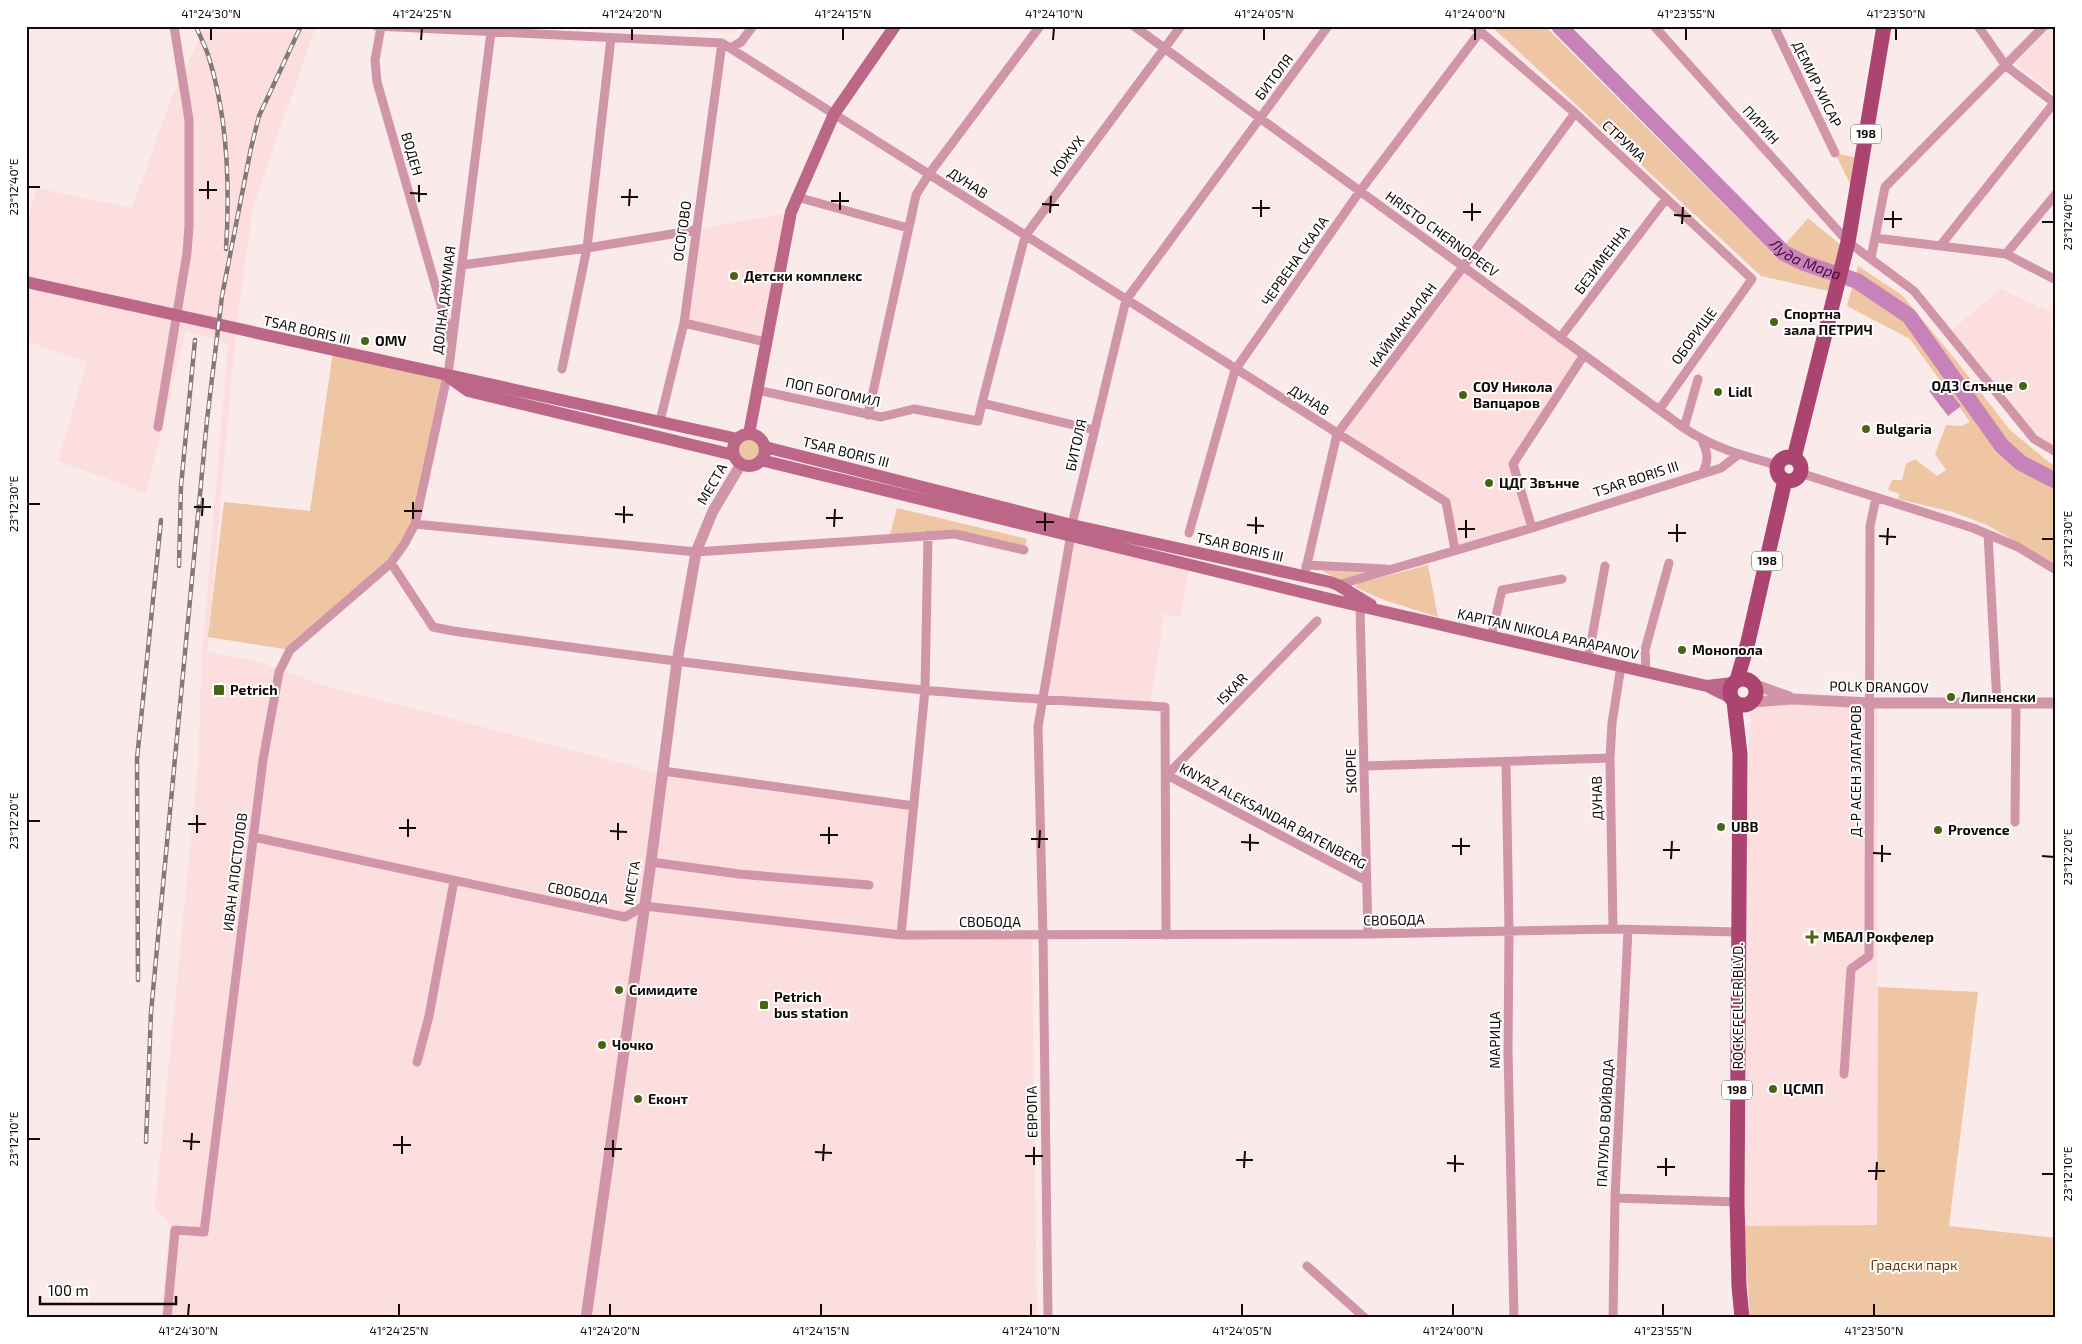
<svg xmlns="http://www.w3.org/2000/svg" width="2082" height="1344" font-family="'Exo 2',sans-serif">
<style>
.built{fill:#fcdede}
.green{fill:#efc6a3}
.water{fill:#c783b9}
.lines{fill:none;stroke-linecap:round;stroke-linejoin:round}
.river{stroke:#c783b9;stroke-width:16}
.minor{stroke:#d095a9;stroke-width:9}
.tertiary{stroke:#d095a9;stroke-width:11}
.secondary{stroke:#bc6788;stroke-width:12}
.primary{stroke:#ab4470;stroke-width:15}
.rail-casing{stroke:#857878;stroke-width:4.5}
.rail{stroke:#fff;stroke-width:2.5;stroke-dasharray:8;stroke-linecap:butt}
.ticks{fill:none;stroke:#120909;stroke-width:2}
.poi-dot{fill:#476417;stroke:#fff;stroke-width:2}
.labels{text-anchor:middle;stroke-width:4;stroke-linejoin:round;paint-order:stroke}
.shield{fill:#fff;stroke:#595353;stroke-width:1}
.shield-label{font-size:12px;font-weight:bold;fill:#120909}
.street-label{font-size:14px;fill:#120909;stroke:#fff}
.poi-label{font-size:14px;font-weight:bold;fill:#120909;stroke:#fff;text-anchor:start}
.park-label{font-size:14px;fill:#64390a;stroke:#fff}
.water-label{font-size:15px;font-style:italic;fill:#480b3f;stroke:#fff}
.neatline{fill:none;stroke:#120909;stroke-width:2}
.ticks-label{font-size:12px;text-anchor:middle;fill:#120909}
</style>
<rect width="100%" height="100%" fill="#fbeaea"/>
<!-- built -->
<path class="built" d="M205 26H316L253 207 236 330 207 652 260 662 319 684 655 772 908 808 896 937 1032 940 1037 1318H161L170 1224 155 1208 198 765 202 653 228 344 186 331 146 493 58 461 87 362 26 341V228L37 188 132 208 172 96Z
M619 26H740L735 33Z
M2045 26H2056V96L2012 61Z
M791 212 766 342 684 323 696 230Z
M1463 267 1584 355 1513 464 1532 528 1455 550 1446 502 1337 434Z
M2001 289 2054 314 2049 323 2056 332V452L2034 439 1948 333Z
M1070 535 1190 566 1180 617 1164 614 1150 706 1041 700Z
M1760 704 1878 708 1877 1225 1744 1226 1749 744 1751 710 1755 706Z"/>
<!-- green -->
<path class="green" d="M1491 26H1545L1775 256 1808 218 1842 246 1828 291 1761 276Z
M1835 153 1862 159 1856 196Z
M1858 266 1902 295 1955 359 2009 429 2050 463 2056 466V565L1987 525 1953 512 1898 499 1900 494 1888 490 1892 480H1902L1906 464 1915 459 1937 476 1946 470 1935 454 1946 425 1961 426 1970 422 1910 339 1847 306Z
M333 351 448 376 415 524 391 563 290 650 208 637 224 502 310 511Z
M739 450a10 10 0 1 1 20 0a10 10 0 1 1-20 0Z
M897 508 1027 539 1024 550 955 534 889 538Z
M1428 565 1438 617 1384 600 1355 587 1356 584Z
M1321 570 1364 573 1366 575 1339 580Z
M1878 987 1978 992 1949 1226 2056 1238V1318H1750L1744 1226 1877 1225Z"/>
<!-- water -->
<path class="water" d="M1942 382 1961 406 1948 416 1929 391Z"/>
<g class="lines">
<!-- river -->
<path class="river" id="s1" d="M1559 26 1784 253 1804 263 1857 281 1909 316 2002 446 2021 463 2056 481"/>
<!-- minor -->
<path class="minor" d="M376 26 722 43 1446 502 1455 550
M1134 26 1684 428C1713 448 1744 456 1777 465
M1474 26 1575 113 1752 279 1659 410
M1654 26 1848 242 1914 291 2034 439 2056 452
M1774 26 1835 153
M1978 26 2006 66 2056 104
M381 27 375 60 377 82 451 340
M730 48 741 42 753 26
M797 197 908 228
M1875 238 2006 254 2056 280
M1940 246 2054 103
M2006 254 2056 194
M1871 258 1885 187 2044 26
M462 265 587 248 696 230
M684 323 766 342
M1560 338 1666 199
M562 369 587 248 611 38
M757 390 881 417 914 409 978 421 982 403 1094 430
M982 403 1025 236 1181 26
M868 415 916 195 929 174 1040 26
M660 421 684 323 722 43
M158 427 187 253 189 226V120L174 26
M1684 428 1698 379
M1702 440C1708 453 1709 461 1702 474
M1800 473 1973 528 2018 547 2056 570
M415 524 696 552 955 534 1024 550
M1532 528 1513 464 1584 355
M1189 533 1235 370 1360 191 1480 32
M1988 534 1997 703
M391 563 433 627 453 631C610 653 767 674 924 690 1005 698 1085 702 1165 707L1166 935
M1306 565 1386 569
M1304 577 1337 434 1463 267 1575 113
M1338 585 1532 528 1721 468 1738 455
M1360 607 1368 934
M1317 621 1167 775 1367 881
M1491 637 1502 590 1562 579
M1588 659 1605 566
M1646 672 1645 650 1669 563
M1506 762 1509 931 1508 1052 1514 1318
M1364 766 1610 758
M663 771 914 806
M2015 822 2016 703
M253 837 625 917 644 906 901 935 1368 934 1613 929 1738 932
M651 862 739 874 869 885
M1613 929 1610 758 1612 723 1621 666
M901 935 925 690 928 535
M417 1062 429 1016 454 881
M1844 1074 1851 969 1869 956 1870 526 1876 498
M1615 1198 1737 1202
M1307 1266 1365 1318
M167 1318 175 1230 204 1232 263 760 279 672 290 650 391 563 405 543 415 524 449 367 491 32
M1048 1318 1043 936 1038 727 1074 516 1126 300 1328 26
M1613 1318 1615 1198 1628 930"/>
<!-- tertiary -->
<path class="tertiary" d="M1753 684 1789 697
M1750 702 1793 699 1870 703H2056
M586 1318 651 862 677 662 696 552 713 511 741 464"/>
<!-- secondary -->
<path class="secondary" d="M26 282 738 439
M450 378 468 391 734 455
M733 450a16 16 0 1 1 32 0a16 16 0 1 1-32 0Z
M749 434 791 212 834 114 895 26
M765 447 1072 525 1330 582 1338 585 1371 605
M761 460 1338 601 1707 686 1731 698
M1707 686 1733 683"/>
<!-- primary -->
<path class="primary" d="M1777 469a12 12 0 1 1 24 0a12 12 0 1 1-24 0Z
M1794 458 1848 242 1884 26
M1730 692a13 13 0 1 1 26 0a13 13 0 1 1-26 0Z
M1737 680 1748 642 1785 480
M1734 702 1740 754 1737 1202 1739 1286 1742 1318"/>
<!-- rail casing -->
<g class="rail-casing">
<path id="rail" d="M196 26C200 37 206 47 209 58 228 119 230 186 226 249
M179 566 181 486 195 340
M138 980 137 759 161 520
M146 1142 151 1012 207 420 222 296 251 148 259 116 301 26"/>
</g>
<!-- rail -->
<use href="#rail" class="rail"/>
</g>
<!-- ticks -->
<path class="ticks" d="M211 40V28M421 40 422 28M632 40V28M843 40V28M1053 40 1054 28M1264 40V28M1475 40V28M1686 40V28M1896 40V28M28 187H40M199 190H217M410 193 427 194M621 197H638M208 199V181M831 201H849M419 202V185M1042 204 1059 205M629 206 630 189M1252 208H1270M840 210V192M1463 212H1481M1050 213 1051 196M1674 215 1691 216M1261 217V200M1884 219H1902M1472 221V203M2042 222H2054M1682 224 1683 207M1893 228V211M28 504H40M194 507H211M404 511H422M615 514 633 515M202 516 203 498M826 518H843M413 519V502M1036 522H1054M624 523V506M1247 525 1264 526M834 527 835 509M1458 529H1475M1045 531V513M1668 533H1686M1256 534V517M1879 536 1896 537M1466 538V520M2042 539H2054M1677 542V524M1887 545 1888 528M28 821H40M188 824H206M399 828H416M610 831 627 832M197 833V815M820 835H838M408 837V819M1031 839H1048M618 840V823M1241 842 1259 843M829 844V827M1452 846H1470M1039 848 1040 830M1663 850H1680M1250 851V834M1873 853 1891 854M1461 855V838M2042 856 2054 857M1671 859 1672 841M1882 862V845M28 1139H40M183 1141 200 1142M393 1145H411M604 1149H622M191 1150 192 1133M815 1152 832 1153M402 1154V1136M1025 1156H1043M613 1157V1140M1236 1160H1253M823 1161 824 1144M1447 1163 1464 1164M1034 1165V1147M1657 1167H1675M1244 1168 1245 1151M1868 1171H1885M1455 1172V1155M2042 1174H2054M1666 1176V1158M1876 1180 1877 1162M188 1316 189 1304M399 1316V1304M610 1316V1304M821 1316V1304M1031 1316V1304M1242 1316V1304M1453 1316V1304M1663 1316V1304M1874 1316V1304"/>
<!-- markers -->
<g class="poi-dot">
<circle cx="734" cy="276" r="5"/>
<circle cx="1774" cy="322" r="5"/>
<circle cx="365" cy="341" r="5"/>
<circle cx="2023" cy="386" r="5"/>
<circle cx="1718" cy="392" r="5"/>
<circle cx="1463" cy="395" r="5"/>
<circle cx="1866" cy="429" r="5"/>
<circle cx="1489" cy="483" r="5"/>
<circle cx="1682" cy="650" r="5"/>
<rect x="213" y="684" width="12" height="12" rx="2.5"/>
<circle cx="1951" cy="697" r="5"/>
<circle cx="1721" cy="827" r="5"/>
<circle cx="1938" cy="830" r="5"/>
<path d="M1809.5 929.5h5v5h5v5h-5v5h-5v-5h-5v-5h5z"/>
<circle cx="619" cy="990" r="5"/>
<rect x="759" y="1000" width="10" height="10" rx="2.5"/>
<circle cx="602" cy="1045" r="5"/>
<circle cx="1773" cy="1089" r="5"/>
<circle cx="638" cy="1099" r="5"/>
</g>
<g class="labels">
<!-- shield labels -->
<g class="shield">
<rect x="1851" y="124.5" width="30" height="19" rx="4"/>
<rect x="1752" y="551.5" width="30" height="19" rx="4"/>
<rect x="1722" y="1080.5" width="30" height="19" rx="4"/>
</g>
<g class="shield-label">
<text x="1866" y="138">198</text>
<text x="1767" y="565">198</text>
<text x="1737" y="1094">198</text>
</g>
<!-- street labels -->
<g class="street-label">
<text transform="translate(1274 77) rotate(-53)" y="5">БИТОЛЯ</text>
<text transform="translate(1817 84) rotate(64)" y="5">ДЕМИР ХИСАР</text>
<text transform="translate(1761 125) rotate(48)" y="5">ПИРИН</text>
<text transform="translate(1624 141) rotate(43)" y="5">СТРУМА</text>
<text transform="translate(412 154) rotate(74)" y="5">ВОДЕН</text>
<text transform="translate(1067 156) rotate(-53)" y="5">КОЖУХ</text>
<text transform="translate(968 183) rotate(33)" y="5">ДУНАВ</text>
<text transform="translate(682 231) rotate(-82)" y="5">ОСОГОВО</text>
<text transform="translate(1442 234) rotate(36)" y="5">HRISTO CHERNOPEEV</text>
<text transform="translate(1602 260) rotate(-53)" y="5">БЕЗИМЕННА</text>
<text transform="translate(1295 261) rotate(-55)" y="5">ЧЕРВЕНА СКАЛА</text>
<text transform="translate(444 300) rotate(-83)" y="5">ДОЛНА ДЖУМАЯ</text>
<text transform="translate(1403 325) rotate(-53)" y="5">КАЙМАКЧАЛАН</text>
<text transform="translate(307 330) rotate(13)" y="5">TSAR BORIS III</text>
<text transform="translate(1694 336) rotate(-54)" y="5">ОБОРИЩЕ</text>
<text transform="translate(833 392) rotate(12)" y="5">ПОП БОГОМИЛ</text>
<text transform="translate(1309 400) rotate(32)" y="5">ДУНАВ</text>
<text transform="translate(1076 445) rotate(-77)" y="5">БИТОЛЯ</text>
<text transform="translate(846 452) rotate(14)" y="5">TSAR BORIS III</text>
<text transform="translate(1636 479) rotate(-18)" y="5">TSAR BORIS III</text>
<text transform="translate(712 484) rotate(-60)" y="5">МЕСТА</text>
<text transform="translate(1240 547) rotate(13)" y="5">TSAR BORIS III</text>
<text transform="translate(1548 634) rotate(13)" y="5">KAPITAN NIKOLA PARAPANOV</text>
<text transform="translate(1879 687) rotate(1)" y="5">POLK DRANGOV</text>
<text transform="translate(1232 689) rotate(-46)" y="5">ISKAR</text>
<text transform="translate(1351 771) rotate(-91)" y="5">SKOPIE</text>
<text transform="translate(1856 771) rotate(-90)" y="5">Д-Р АСЕН ЗЛАТАРОВ</text>
<text transform="translate(1597 798) rotate(-91)" y="5">ДУНАВ</text>
<text transform="translate(1273 816) rotate(28)" y="5">KNYAZ ALEKSANDAR BATENBERG</text>
<text transform="translate(235 872) rotate(-83)" y="5">ИВАН АПОСТОЛОВ</text>
<text transform="translate(632 883) rotate(-81)" y="5">МЕСТА</text>
<text transform="translate(578 893) rotate(12)" y="5">СВОБОДА</text>
<text transform="translate(1394 920) rotate(-1)" y="5">СВОБОДА</text>
<text x="990" y="927">СВОБОДА</text>
<text transform="translate(1738 1006) rotate(-90)" y="5">ROCKEFELLER BLVD.</text>
<text transform="translate(1495 1040) rotate(-90)" y="5">МАРИЦА</text>
<text transform="translate(1032 1112) rotate(-91)" y="5">ЕВРОПА</text>
<text transform="translate(1605 1123) rotate(-87)" y="5">ПАПУЛЬО ВОЙВОДА</text>
</g>
<!-- poi labels -->
<g class="poi-label">
<text x="744" y="281">Детски комплекс</text>
<text x="1784" y="319">Спортна<tspan x="1784" dy="16">зала ПЕТРИЧ</tspan></text>
<text x="375" y="346">OMV</text>
<text x="2013" y="391" text-anchor="end">ОДЗ Слънце</text>
<text x="1473" y="392">СОУ Никола<tspan x="1473" dy="16">Вапцаров</tspan></text>
<text x="1728" y="397">Lidl</text>
<text x="1876" y="434">Bulgaria</text>
<text x="1499" y="488">ЦДГ Звънче</text>
<text x="1692" y="655">Монопола</text>
<text x="230" y="695">Petrich</text>
<text x="1961" y="702">Липненски</text>
<text x="1731" y="832">UBB</text>
<text x="1948" y="835">Provence</text>
<text x="1823" y="942">МБАЛ Рокфелер</text>
<text x="629" y="995">Симидите</text>
<text x="774" y="1002">Petrich<tspan x="774" dy="16">bus station</tspan></text>
<text x="612" y="1050">Чочко</text>
<text x="1783" y="1094">ЦСМП</text>
<text x="648" y="1104">Еконт</text>
</g>
<!-- park labels -->
<g class="park-label">
<text x="1914" y="1270">Градски парк</text>
</g>
<!-- water labels -->
<g class="water-label">
<text dy="5" stroke="none"><textPath href="#s1" startOffset="342">Луда Мара</textPath></text>
</g>
</g>
<!-- border -->
<rect width="2082" height="1344" fill="none" stroke="#ffffff" stroke-width="55"/>
<!-- scale -->
<path d="M40 1296v8h136v-8" fill="none" stroke="#120909" stroke-width="2.5"/>
<text x="48" y="1296" font-size="15" fill="#120909" stroke="#ffffff" stroke-width="4" paint-order="stroke">100 m</text>
<rect x="28" y="28" width="2026" height="1288" class="neatline"/>
<g class="ticks-label">
<text x="211" y="18">41°24'30"N</text>
<text x="422" y="18">41°24'25"N</text>
<text x="632" y="18">41°24'20"N</text>
<text x="843" y="18">41°24'15"N</text>
<text x="1054" y="18">41°24'10"N</text>
<text x="1264" y="18">41°24'05"N</text>
<text x="1475" y="18">41°24'00"N</text>
<text x="1686" y="18">41°23'55"N</text>
<text x="1896" y="18">41°23'50"N</text>
<text transform="translate(14 187) rotate(-90)" y="4">23°12'40"E</text>
<text transform="translate(2068 222) rotate(-90)" y="4">23°12'40"E</text>
<text transform="translate(14 504) rotate(-90)" y="4">23°12'30"E</text>
<text transform="translate(2068 539) rotate(-90)" y="4">23°12'30"E</text>
<text transform="translate(14 821) rotate(-90)" y="4">23°12'20"E</text>
<text transform="translate(2068 857) rotate(-90)" y="4">23°12'20"E</text>
<text transform="translate(14 1139) rotate(-90)" y="4">23°12'10"E</text>
<text transform="translate(2068 1174) rotate(-90)" y="4">23°12'10"E</text>
<text x="188" y="1335">41°24'30"N</text>
<text x="399" y="1335">41°24'25"N</text>
<text x="610" y="1335">41°24'20"N</text>
<text x="821" y="1335">41°24'15"N</text>
<text x="1031" y="1335">41°24'10"N</text>
<text x="1242" y="1335">41°24'05"N</text>
<text x="1453" y="1335">41°24'00"N</text>
<text x="1663" y="1335">41°23'55"N</text>
<text x="1874" y="1335">41°23'50"N</text>
</g>
</svg>
